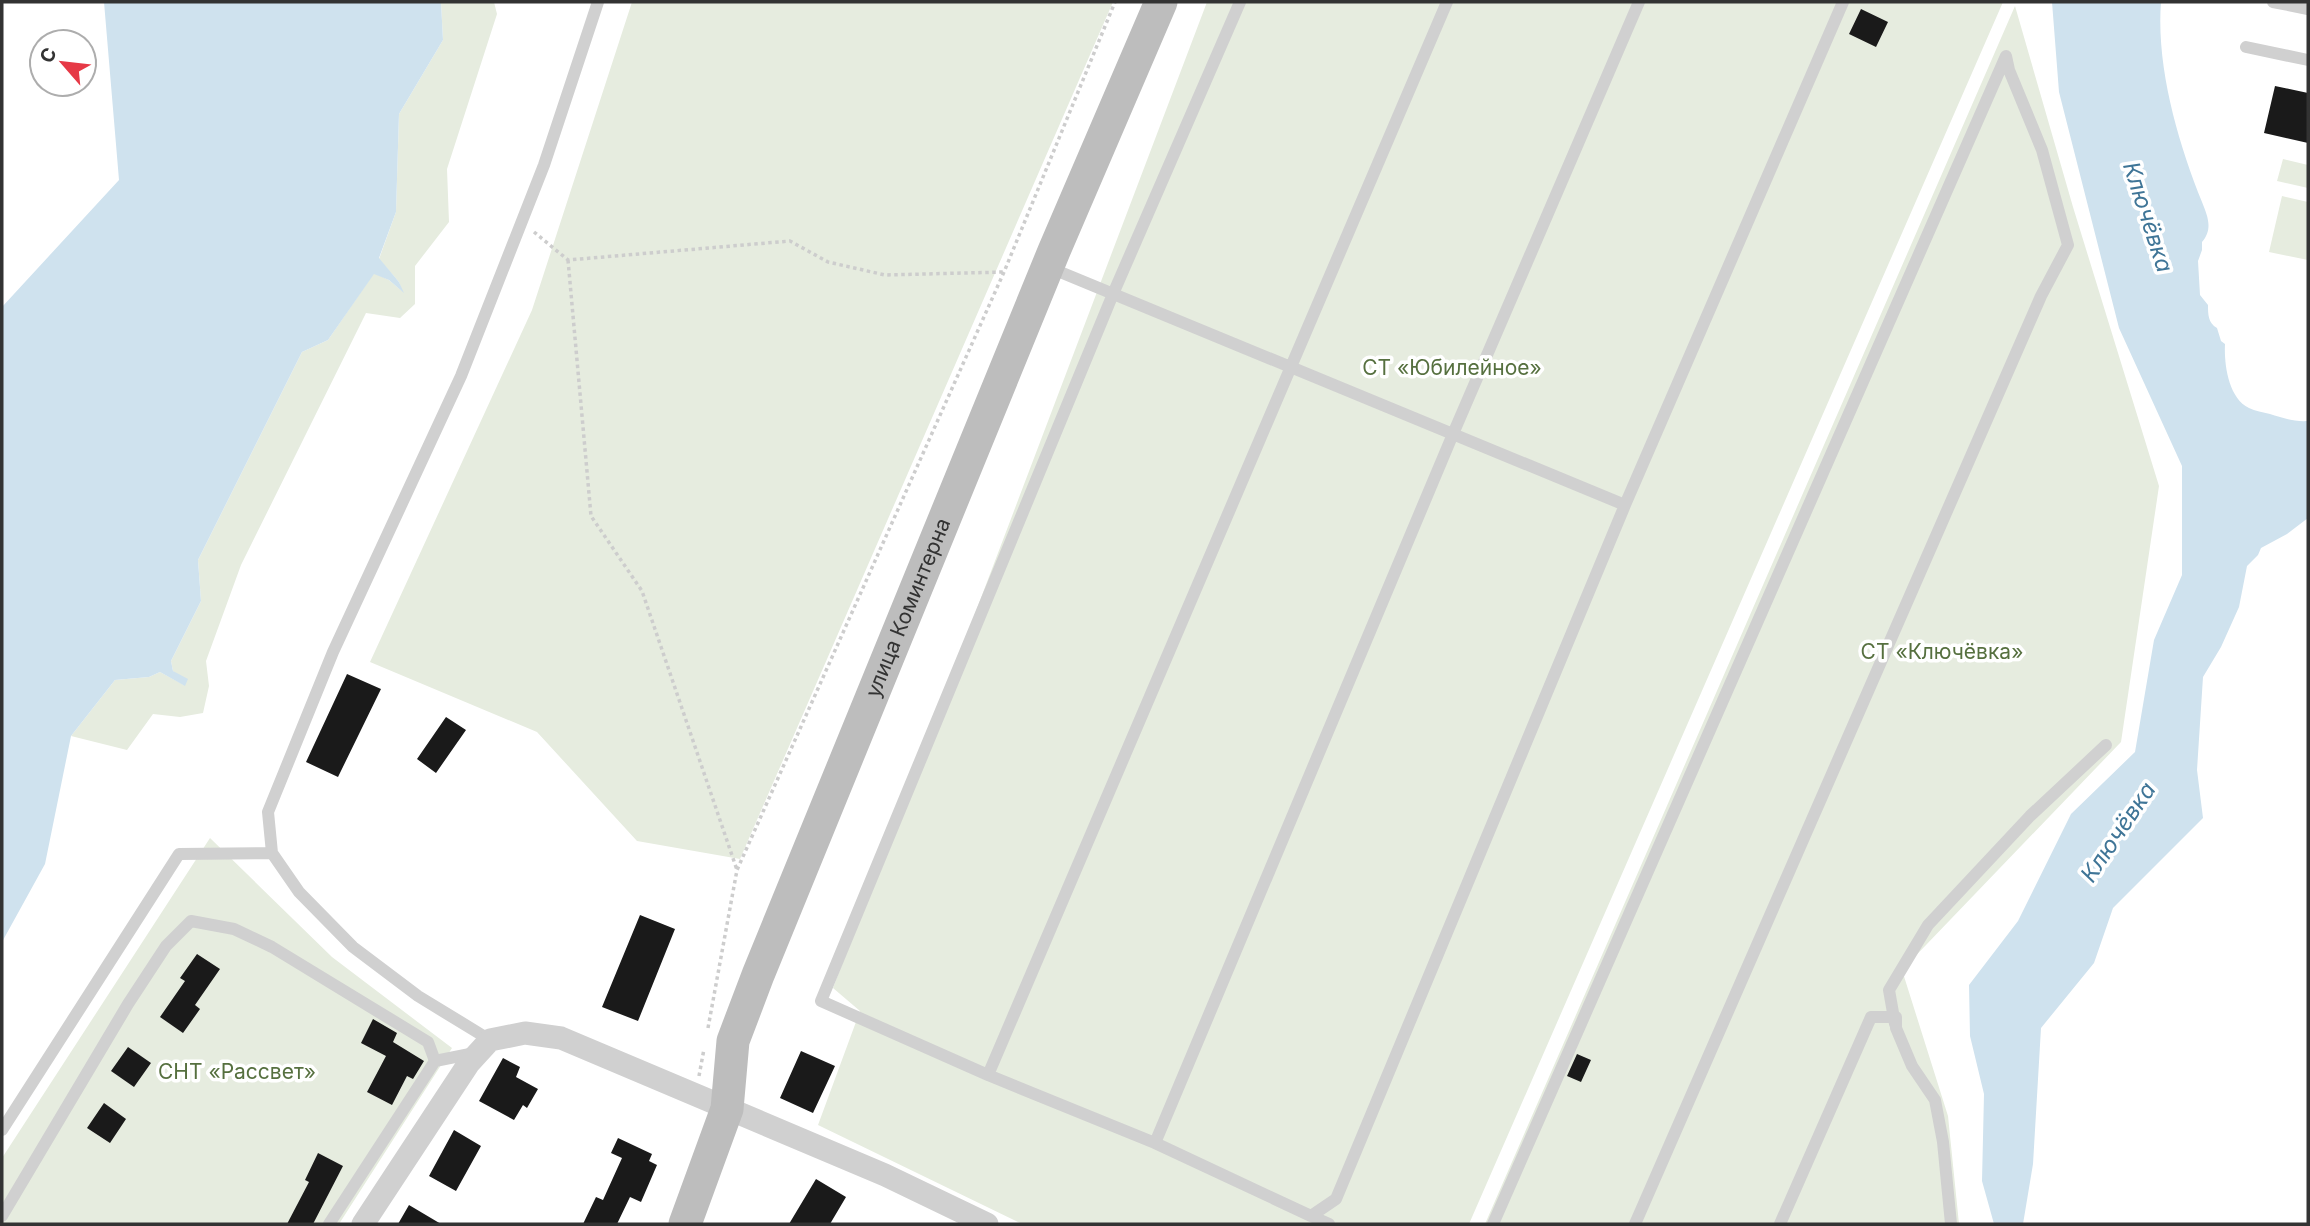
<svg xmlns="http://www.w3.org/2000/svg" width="2310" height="1226" font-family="Inter,sans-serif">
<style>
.green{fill:#e6ecdf}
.water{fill:#cfe2ee}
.building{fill:#1a1a1a}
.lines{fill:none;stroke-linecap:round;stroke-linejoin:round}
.path{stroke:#cdcdcd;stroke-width:3.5;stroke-dasharray:3.5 3.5;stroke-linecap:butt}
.lane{stroke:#d0d0d0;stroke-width:12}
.street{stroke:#d0d0d0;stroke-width:23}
.secondary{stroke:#bdbdbd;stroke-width:33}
.labels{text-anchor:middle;stroke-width:7;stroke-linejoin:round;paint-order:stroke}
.park-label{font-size:21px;fill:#56703f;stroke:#fff}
.street-label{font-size:21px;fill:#333;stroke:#fff}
.water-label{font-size:23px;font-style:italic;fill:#3f7597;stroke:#fff}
</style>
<rect width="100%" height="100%" fill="#fff"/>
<!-- green -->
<path class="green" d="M441 2H494L497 14 447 169 449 222 415 266V304L400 318 366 313 241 565 206 661 209 686 203 713 180 717 153 714 127 750 71 736 115 680 149 677 160 672 184 685 173 671 171 661 201 601 198 560 302 352 328 340 374 273 389 280 402 291 399 282 379 259 396 212 399 114 443 40Z
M632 2H1113L740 859 637 841 537 732 370 662 532 310Z
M1207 2H2003L1469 1224H1022L818 1125 860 1011 833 988Z
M2015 6 2073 207 2159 486 2121 742 1902 970 1948 1116 1959 1224H1485Z
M2283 159 2308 165V188L2277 181Z
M2282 196 2308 202V260L2269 252Z
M210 838 332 957 452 1048 339 1224H2V1158Z"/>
<!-- water -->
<path class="water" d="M104 2H441L443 40 399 114 396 212 379 258 399 282 404 293 389 280 374 274 328 340 302 352 198 560 201 601 171 661 173 671 188 679 185 686 160 672 149 677 115 680 71 736 45 864 2 942V307L119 180Z
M2052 2H2161C2156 67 2178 142 2202 202 2208 217 2213 229 2202 242V250L2198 261 2200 295 2208 305C2208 314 2208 323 2217 328L2221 341 2225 344C2224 363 2228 398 2249 408 2255 411 2263 412 2270 414 2283 418 2295 422 2308 421V518L2287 534 2261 548 2258 555 2247 566 2239 607 2221 647 2203 677 2197 770 2203 818 2113 908 2094 963 2041 1028 2033 1164 2023 1224H1994L1982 1181 1984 1094 1970 1036 1969 985 2018 921 2071 814 2135 752 2154 640 2182 575V466L2119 328 2059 92Z"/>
<!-- building -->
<path class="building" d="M1861 9 1888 22 1876 47 1849 34Z
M2275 86 2308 93V143L2264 133Z
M347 674 381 689 338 777 306 762Z
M446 717 466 730 436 773 417 759Z
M640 915 675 929 638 1021 602 1007Z
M197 954 220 969 195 1005 200 1009 183 1033 160 1017 185 981 180 978Z
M373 1019 397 1033 393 1042 424 1061 413 1079 407 1076 392 1105 367 1092 386 1056 361 1043Z
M128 1047 151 1063 134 1087 111 1071Z
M801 1051 835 1066 813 1113 780 1098Z
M1577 1054 1591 1060 1581 1082 1567 1076Z
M503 1058 520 1067 516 1077 538 1089 527 1108 523 1105 514 1120 479 1101Z
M104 1103 126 1119 110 1143 87 1128Z
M454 1130 481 1146 456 1191 429 1176Z
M618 1138 652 1154 649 1161 657 1165 641 1202 630 1197 617 1224H583L596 1197 603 1200 622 1158 611 1153Z
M318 1153 343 1166 313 1224H287L309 1182 305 1180Z
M816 1179 846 1197 830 1224H789Z
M409 1205 441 1224H398Z"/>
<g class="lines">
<!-- path -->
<path class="path" d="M534 232 568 260 790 241 828 262 885 275 1004 272
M568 260 591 516 642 591 737 870
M708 1028 737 870 1004 272 1115 2
M699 1076 704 1049"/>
<!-- lane -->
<path class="lane" d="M1639 2 1453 434 1155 1143 1311 1216 1336 1199 1625 505 1843 2
M2273 2 2308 9
M2246 47 2308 60
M1048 267 1625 505
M1895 1024 1889 990 1928 925 2030 816 2106 745
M490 1040 418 996 353 947 299 892 272 853 268 812 333 652 461 376 544 165 598 2
M988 1075 821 1001 1113 294 1240 2
M2 1130 179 854 272 853
M1155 1143 988 1075 1447 2
M2 1216 128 1004 166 946 191 921 234 929 272 947 428 1042 435 1061
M1311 1216 1329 1224
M329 1224 435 1061 475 1053
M1493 1224 2006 56 2009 70 2042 150 2068 245 2041 296 1635 1224
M1780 1224 1871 1017H1896V1028L1912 1066 1935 1100 1943 1142 1951 1224"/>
<!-- street -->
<path class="street" d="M363 1224 469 1063 490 1040 525 1033 561 1038 885 1175 987 1224"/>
<!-- secondary -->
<path class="secondary" id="s1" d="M685 1224 727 1109 733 1041 758 975 1054 251 1161 2"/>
</g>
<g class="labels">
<!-- park labels -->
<g class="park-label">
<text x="1452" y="375">СТ «Юбилейное»</text>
<text x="1942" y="659">СТ «Ключёвка»</text>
<text x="237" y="1079">СНТ «Рассвет»</text>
</g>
<!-- street labels -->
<g class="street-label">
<text dy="7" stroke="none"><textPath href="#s1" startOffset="658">улица Коминтерна</textPath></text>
</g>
<!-- water labels -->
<g class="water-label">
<text transform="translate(2148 217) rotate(72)" y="8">Ключёвка</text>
<text transform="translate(2118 832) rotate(-56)" y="8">Ключёвка</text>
</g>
</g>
<!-- border -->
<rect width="2310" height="1226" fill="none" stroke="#333333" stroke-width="7"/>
<!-- north arrow -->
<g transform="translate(63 63) rotate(298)"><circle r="33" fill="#ffffff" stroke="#adadad" stroke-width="2"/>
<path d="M0-5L12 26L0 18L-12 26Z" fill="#e63946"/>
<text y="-10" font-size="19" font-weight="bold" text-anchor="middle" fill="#333333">С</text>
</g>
</svg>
